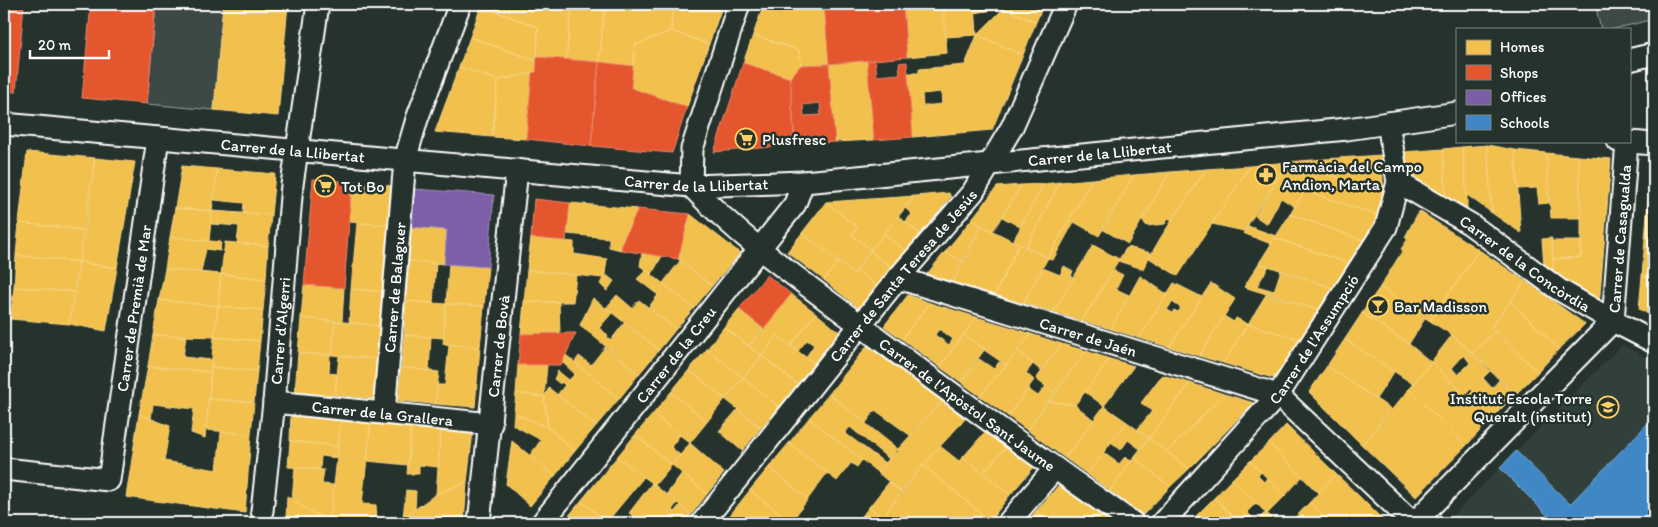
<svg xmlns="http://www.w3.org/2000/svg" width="1658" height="527" font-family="Itim,sans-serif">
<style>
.built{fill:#333f3a}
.green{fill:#3e4944;stroke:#9ea4a2}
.homes{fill:#f2c14e;stroke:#f6d483;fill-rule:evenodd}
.shops{fill:#e4572e;stroke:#ec896d;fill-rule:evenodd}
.offices{fill:#7b5ea7;stroke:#a38ec1}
.schools{fill:#3f88c5;stroke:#79acd6}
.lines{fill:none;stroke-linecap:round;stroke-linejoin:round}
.minor-casing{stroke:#fff;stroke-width:25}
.minor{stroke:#26332d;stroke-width:21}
.labels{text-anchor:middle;stroke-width:5;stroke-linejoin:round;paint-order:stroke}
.poi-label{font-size:16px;fill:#fff;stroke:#26332d;text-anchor:start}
.street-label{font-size:16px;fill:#fff;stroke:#26332d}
</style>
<rect width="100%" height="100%" fill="#26332d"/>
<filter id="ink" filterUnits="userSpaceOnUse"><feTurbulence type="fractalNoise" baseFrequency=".02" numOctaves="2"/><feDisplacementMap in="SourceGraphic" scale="10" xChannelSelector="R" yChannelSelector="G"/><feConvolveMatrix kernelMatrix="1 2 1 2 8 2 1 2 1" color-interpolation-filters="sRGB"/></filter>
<g filter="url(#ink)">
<!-- built -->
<path class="built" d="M1622 345 1654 362V513L1645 523H1445Z"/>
<!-- green -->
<path class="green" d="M156 4H223L214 110 147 104Z
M1595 4H1654V19L1614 29H1601Z"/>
<!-- homes -->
<path class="homes" d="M223 4H288L278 116 214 110Z
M481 4H572L566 60 537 57 538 27 481 6Z
M572 4H605L599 62 566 60Z
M605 4H673L671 31 635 45 633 66 599 62Z
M673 4H723L709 44 671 31Z
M764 4H824L829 64 801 65 799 50 753 35Z
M903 4H943L947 53 907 57Z
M943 4H975L977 35 945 37Z
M975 4H1003L1004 8 975 13Z
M1003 4H1044L1036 22 1004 8Z
M481 6 538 27 537 61 470 37Z
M1004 8 1036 22 1023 55 977 35Z
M671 31 709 44 687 107 631 88 635 45Z
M753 35 799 50 801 65 790 78 743 63Z
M977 35 1023 55 992 130 913 137 908 73H919V69L965 65ZM941 92 942 104 923 106 922 94Z
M470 37 537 61 536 72 498 80 459 67Z
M867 61 874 140 835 142 829 64Z
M459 67 498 80 492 137 435 132Z
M532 73 526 139 492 137 498 80Z
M1487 145 1515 150 1521 233 1492 213Z
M1487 145 1492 213 1467 195 1462 147Z
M1462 147 1467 195V208L1446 197 1443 149Z
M1443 149 1446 197 1406 175 1404 152Z
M1515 150 1546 153 1549 203 1539 204 1537 188 1518 189Z
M27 152 95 158 85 230 19 223Z
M1546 153 1578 156 1581 218H1551Z
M1381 155 1384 193 1318 171 1325 159Z
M1578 156 1611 159 1599 306 1553 272V259L1581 257V205Z
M95 158 135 162 117 268 79 262Z
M1325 159 1295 207 1281 198 1267 224 1255 216 1288 162Z
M1288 162 1244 231 1212 224 1250 166Z
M182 166 217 169 212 211 175 208Z
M1250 166 1178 276 1149 258 1161 237 1206 169Z
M217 169 275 174 271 215 243 213 244 203 214 200Z
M1206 169 1172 220 1168 218 1165 224 1147 226 1142 221 1170 172Z
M1318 171 1384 193 1378 215 1305 191Z
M1170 172 1128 244 1102 229 1134 175Z
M1134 175 1099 236 1074 222 1053 260 1048 258 1092 179Z
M1092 179 1048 258 1026 247 1060 182Z
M352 182 393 186 389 225 349 222Z
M1060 182 1026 247 1013 241 1044 184Z
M1044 184 1020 227 1002 217 1021 185Z
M1021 185 993 231 971 220 997 187Z
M1305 191 1378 215 1368 242 1290 214Z
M949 193 951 197 920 234 905 222 912 214 905 208 915 196Z
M915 196 871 250 852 235 857 227 826 202Z
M826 202 857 227 852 235 871 250 854 274 802 233Z
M1648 202 1654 203V277L1642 276Z
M570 203 638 209 623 240 621 250 609 247V238L567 234Z
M175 208 212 211 209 241 170 237Z
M212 211 271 215 268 246 237 243 239 226 211 224Z
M1419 211 1479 250 1430 321 1380 287 1403 250 1401 249 1408 239 1405 237Z
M690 214 740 253 712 286 678 259Z
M1290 214 1368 242 1353 265 1275 238Z
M898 216 920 234 907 252 884 234Z
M971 220 981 225 964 262 945 252Z
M19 223 85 230 79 262 16 255Z
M357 223 389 225 384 292 351 289Z
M981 225 1019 244 995 295 953 282Z
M1248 226 1276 236 1271 244 1243 233Z
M411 227 447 230 444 264 409 261Z
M802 233 838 262 824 280 787 252Z
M884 234 907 252 893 268 870 251Z
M170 237 221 242 220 251 206 249 201 272 165 269Z
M531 238 574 242V254L607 259 605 274 603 278 527 270Z
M1275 238 1353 265 1336 289 1259 263Z
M1552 238V241L1553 272 1544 266 1542 239Z
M1552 241H1581V257L1553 259Z
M225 242 268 246 266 279 221 274Z
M1019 244 1048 258 1023 303 995 295Z
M1093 245 1119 259 1118 261 1082 321 1053 312Z
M1127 247 1151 253 1143 269 1118 261Z
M1479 250 1525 281 1491 328 1495 331 1472 353 1452 335 1430 321Z
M870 251 893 268 878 287 856 270Z
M945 252 964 262 953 282 927 274Z
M642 253 662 256 652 274 640 266Z
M16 255 79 262 75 292 14 287Z
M409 261 436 263 433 303 406 301Z
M680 261 712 286 694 308 663 283Z
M79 262 117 268 106 331 69 324Z
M838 262 854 274 856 270 878 287 860 309 824 280Z
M1259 263 1269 266 1257 286 1274 291 1281 270 1336 289 1321 311 1244 287Z
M449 264 488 267 484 306 446 304Z
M1064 266 1073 271 1071 276 1074 278 1053 312 1023 303 1043 268 1060 275Z
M165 269 221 274 218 306 159 300Z
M527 270 576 275 573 302H524Z
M646 270 694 308 676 329 648 308 658 295 637 279Z
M1113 270 1123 275 1116 289 1129 295 1111 329 1082 321Z
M221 274 266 279 263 310 218 306Z
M605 274 614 281 607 291 600 284Z
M1140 276 1167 294 1139 338 1111 329Z
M1642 276 1654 277V317L1639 309Z
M1525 281 1585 324 1559 349 1510 301Z
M1174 283 1202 297 1169 347 1139 338ZM1172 302 1181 308 1178 312 1174 310 1173 313 1167 310Z
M1211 283 1235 299 1199 356 1169 347Z
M304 285 344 288 342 322 301 318Z
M14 287 75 292 69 324 10 319Z
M1380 287 1426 317 1409 344 1362 313Z
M351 289 384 292 381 326 349 323Z
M1267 293 1321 311 1302 340 1248 324Z
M791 294 816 313 790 346 777 336 762 356 749 346Z
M617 295 632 308 639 300 676 329 659 350 606 308Z
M908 295 930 303 902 339 884 326Z
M593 298 612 313 599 328 608 335 607 337 611 340 625 322 659 350 639 374 580 325Z
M159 300 218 306 214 337 153 335Z
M406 301 446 304 443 338 404 335Z
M1510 301 1559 349 1538 372 1491 328Z
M524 302H559L560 333 521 334Z
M930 303 976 317 940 367 902 339ZM939 329 953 339 949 345 935 335Z
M446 304 484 306 480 347 443 344Z
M218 306 263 310 260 341 214 337Z
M739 309 764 329 749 346 724 327Z
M816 313 839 332 814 363 806 357 814 345 807 340 798 351 790 346Z
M1362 313 1409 344 1431 362 1413 384 1345 339Z
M1224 316 1234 322 1236 318 1248 324 1223 363 1199 356Z
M976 317 1013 328 1031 334 1006 365 984 350 985 349 963 335Z
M301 318 335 321 332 355 298 353Z
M335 321 381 326 378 359 332 355Z
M1248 324 1302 340 1276 379 1223 363Z
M724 327 762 356 743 378 707 349Z
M1495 331 1538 372 1515 395 1472 353Z
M1031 334 1062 344 1041 371 1018 351Z
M153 335 186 336 183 357 212 360 211 372 148 366Z
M404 335 431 337 429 371 401 367Z
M963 335 985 349 961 382 940 367Z
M1452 335 1491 370 1483 378 1492 388 1500 379 1515 395 1490 420 1467 397 1473 391 1471 389 1465 395 1431 362ZM1464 355 1470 363 1458 375 1452 368Z
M777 336 814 363 797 384 762 356Z
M214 337 260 341 257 371 211 367Z
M1345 339 1394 372 1376 399 1327 366Z
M1062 344 1086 351 1054 393 1036 379Z
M449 345 480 347 475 407 435 404 438 385H445Z
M867 346 943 400 911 436 875 410 866 423 829 394Z
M605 347 639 374 619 399 575 362 579 356 591 365Z
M707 349 743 378 725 399 689 370Z
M1018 351 1033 364 1026 373 1034 380 1008 416 980 396Z
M1086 351 1110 359 1075 405 1049 401Z
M298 353 330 355 329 373 337 374 335 395 295 392Z
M566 355 619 399 596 426 557 395 565 385 561 382 560 384 554 379 558 371 569 380 575 374 562 362Z
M339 356 378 359 375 399 335 395Z
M762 356 797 384 779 407 743 378Z
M979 359 994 369 999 362 1006 365 980 396 961 382Z
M1110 359 1134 366 1104 406 1085 392Z
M1431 362 1490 420 1466 446 1409 389Z
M518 365H547L544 397 516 393Z
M148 366 211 372 205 438 191 433 194 409 153 404 151 419 139 414Z
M1327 366 1391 409 1362 445 1309 392Z
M211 367 257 371 254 402 209 399Z
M401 367 439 372 435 404 398 401Z
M689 370 725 399 707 422 671 392Z
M1162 375 1190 383 1149 438 1137 430 1152 411 1141 403Z
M743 378 779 407 761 428 725 399Z
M1190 383 1224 394 1167 452 1149 438Z
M1046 386 1054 393 1027 430 1008 416 1028 389 1038 396Z
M549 388 596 426 575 451 548 428 544 397Z
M1409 389 1466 446 1416 497 1362 445Z
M671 392 707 422 690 443 653 414Z
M516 393 544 397 548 428 514 413Z
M829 394 899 450 889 459 850 427 845 433 885 463 877 472 809 418Z
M1224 394 1254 403 1189 469 1167 452Z
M209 399 254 402 251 434 206 430Z
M943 400 967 417 923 465 901 492 877 472Z
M1049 401 1075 405 1094 420 1065 458 1027 430Z
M1104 406 1127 422 1087 474 1065 458Z
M738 409 761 428 742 451 719 431Z
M514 413 548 428 575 451 555 476 530 455 541 440 513 425Z
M139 414 170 426 164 461 217 470 221 432 251 434 245 513 126 497Z
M653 414 680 435 671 447 680 455 672 465 635 435Z
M291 415 341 420 338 446 290 441Z
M809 418 862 460 857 467 851 463 837 481 789 443Z
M341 420 371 422 362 504 376 505 377 521 330 523Z
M371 422 411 425 408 465 367 461Z
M1127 422 1149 438 1140 449 1128 440 1121 450 1111 442Z
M411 425 441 428 438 467 419 465V474H407Z
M1286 425 1336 474 1318 493 1269 443Z
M441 428 473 431 467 482 436 494Z
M986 431 1007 446 983 473 963 457Z
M635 435 672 465 655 485 617 457Z
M1149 438 1189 469 1170 487 1134 457Z
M290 441 338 446 337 458 321 456 320 469 288 467Z
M512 441 555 476 530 506 506 484Z
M690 443 724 473 707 494 672 465Z
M789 443 827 473 808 499 769 467Z
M1269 443 1302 477 1285 496 1250 461Z
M940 446 959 461 963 457 1010 495 990 521 923 465Z
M1007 446 1035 466 1010 495 983 473Z
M1104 453 1119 464 1125 457 1131 461 1110 491 1087 474Z
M617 457 644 477 607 522 581 501Z
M1134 457 1170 487 1143 515 1110 491Z
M1250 461 1261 472 1258 476 1264 482 1267 478 1285 496 1267 514 1232 479Z
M923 465 990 521 988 523H878Z
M295 467 324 470 322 484 334 485 330 521 306 509 292 499Z
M769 467 808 499 791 522 750 490Z
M682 473 707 494 691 515 667 494Z
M1336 474 1359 496 1386 523H1331L1310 502Z
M1232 479 1256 503 1247 512 1256 521 1266 512 1276 523H1240L1214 498Z
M467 482 464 523H383V520L403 518 436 494Z
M889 482 901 492 883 517 869 507Z
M652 483 677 503 672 510 674 512 680 505 691 515 684 523H642L629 513Z
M1059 485 1099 512 1089 523H1067L1061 519 1058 523H1051L1036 511Z
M406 490 416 491 415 510 403 518Z
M750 490 787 519 784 523H724Z
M287 496 306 509 330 521 286 519Z
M1214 498 1240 523H1204L1196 516Z
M581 501 607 522 609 523H563Z
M1310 502 1331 523H1290Z
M869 507 883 517 878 523H857Z
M1036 511 1051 523H1026Z
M1099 512 1116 523H1089Z"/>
<!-- shops -->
<path class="shops" d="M4 4H24L16 92 4 91Z
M91 4H156L147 104 82 98Z
M824 4H903L907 57 829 64Z
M537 57 599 62 591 146 526 139 532 73 536 72Z
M875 60 877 76 900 74 899 63 907 62 913 137 874 140 867 61Z
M599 62 633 66 631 88 687 107 672 153 591 146Z
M743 63 790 78 795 145 714 152Z
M829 64 835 142 795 145 790 78 801 65ZM820 103 821 115 804 116 803 105Z
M1652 163H1654V203L1648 202Z
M313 179 352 182 344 288 304 285Z
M534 199 570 203 566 241 531 238Z
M638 209 690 214 678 259 621 250 623 240Z
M767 275 791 294 764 329 739 309Z
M576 333 561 365H518L521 334Z"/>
<!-- offices -->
<path class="offices" d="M415 189 494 195 488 267 444 264 447 230 411 227Z"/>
<!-- schools -->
<path class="schools" d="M1654 417V513L1645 523H1550L1553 521 1500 468 1516 451 1570 504Z"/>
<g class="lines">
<!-- minor casing -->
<g class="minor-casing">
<g id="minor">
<path id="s1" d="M739 4 692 149 691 186C742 240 802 281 860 325 950 393 1041 459 1133 523"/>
<path d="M1629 60 1654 54"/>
<path id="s2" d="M4 124 691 186 803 182 837 179 1347 129 1457 113"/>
<path d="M1618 141 1654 144"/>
<path id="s3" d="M1398 182 1470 224 1558 289 1613 321 1654 342"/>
<path id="s4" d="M898 278 1278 395 1413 523"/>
<path id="s5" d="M274 402 491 424"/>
<path id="s6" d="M384 413 405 160 417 119 460 4"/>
<path id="s7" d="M4 469 109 480 158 138"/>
<path id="s8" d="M262 511 274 402 292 185 318 4"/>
<path id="s9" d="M479 523 517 170"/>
<path id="s10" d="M542 523 795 204 803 182"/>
<path id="s11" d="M702 523 898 278 973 192 1012 127 1066 4"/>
<path d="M1008 523 1055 468"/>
<path id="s12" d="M1162 523 1278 395 1386 227 1398 182 1388 123"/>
<path id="s13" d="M1414 523 1613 321 1627 142"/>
</g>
</g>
<!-- minor -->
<use href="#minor" class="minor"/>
</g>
</g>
<!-- icons -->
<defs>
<g id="supermarket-ring" transform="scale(1.125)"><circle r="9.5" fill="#26332d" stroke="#ffd166" stroke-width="1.5"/><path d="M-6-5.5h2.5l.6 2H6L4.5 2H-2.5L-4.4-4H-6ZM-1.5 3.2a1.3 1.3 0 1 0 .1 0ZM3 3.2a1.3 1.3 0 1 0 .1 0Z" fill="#ffd166"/></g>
<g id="pharmacy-ring" transform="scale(1.125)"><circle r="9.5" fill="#26332d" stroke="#ffd166" stroke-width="1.5"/><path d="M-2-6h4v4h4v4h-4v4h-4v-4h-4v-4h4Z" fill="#ffd166"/></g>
<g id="bar-ring" transform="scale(1.125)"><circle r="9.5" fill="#26332d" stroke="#ffd166" stroke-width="1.5"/><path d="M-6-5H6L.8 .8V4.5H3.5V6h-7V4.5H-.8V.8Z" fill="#ffd166"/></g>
<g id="school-ring" transform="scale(1.125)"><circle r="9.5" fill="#26332d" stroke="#ffd166" stroke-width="1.5"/><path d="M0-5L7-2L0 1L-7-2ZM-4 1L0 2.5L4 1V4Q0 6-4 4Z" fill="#ffd166"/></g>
</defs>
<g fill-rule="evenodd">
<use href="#supermarket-ring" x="746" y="139"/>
<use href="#pharmacy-ring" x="1266" y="175"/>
<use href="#supermarket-ring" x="325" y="186"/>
<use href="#bar-ring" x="1378" y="306"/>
<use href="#school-ring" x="1608" y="407"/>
</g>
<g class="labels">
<!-- poi labels -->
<g class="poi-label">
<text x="762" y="145">Plusfresc</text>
<text x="1282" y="172">Farmàcia del Campo<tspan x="1282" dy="18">Andion, Marta</tspan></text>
<text x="341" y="192">Tot Bo</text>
<text x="1394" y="312">Bar Madisson</text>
<text x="1592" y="404" text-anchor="end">Institut Escola Torre<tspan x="1592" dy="18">Queralt (institut)</tspan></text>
</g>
<!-- street labels -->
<g class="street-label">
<text dy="6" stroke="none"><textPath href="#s2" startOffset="290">Carrer de la Llibertat</textPath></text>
<text dy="6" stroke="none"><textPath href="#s2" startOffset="1100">Carrer de la Llibertat</textPath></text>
<text dy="6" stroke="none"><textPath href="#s2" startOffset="695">Carrer de la Llibertat</textPath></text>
<text dy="6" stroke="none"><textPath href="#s13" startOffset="366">Carrer de Casagualda</textPath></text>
<text dy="6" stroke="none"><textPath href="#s3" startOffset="151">Carrer de la Concòrdia</textPath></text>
<text dy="6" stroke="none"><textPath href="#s11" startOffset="319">Carrer de Santa Teresa de Jesús</textPath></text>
<text dy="6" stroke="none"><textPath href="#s6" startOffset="126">Carrer de Balaguer</textPath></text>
<text dy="6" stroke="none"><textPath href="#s7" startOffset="279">Carrer de Premià de Mar</textPath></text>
<text dy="6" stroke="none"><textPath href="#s8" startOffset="181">Carrer d'Algerri</textPath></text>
<text dy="6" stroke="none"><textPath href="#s4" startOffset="199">Carrer de Jaén</textPath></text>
<text dy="6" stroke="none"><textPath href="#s12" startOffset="239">Carrer de l'Assumpció</textPath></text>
<text dy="6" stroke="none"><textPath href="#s9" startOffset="178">Carrer de Bovà</textPath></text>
<text dy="6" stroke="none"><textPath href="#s10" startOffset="215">Carrer de la Creu</textPath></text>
<text dy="6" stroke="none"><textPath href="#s1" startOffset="542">Carrer de l'Apòstol Sant Jaume</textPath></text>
<text dy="6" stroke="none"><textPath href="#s5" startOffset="109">Carrer de la Grallera</textPath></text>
</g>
</g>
<!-- margin -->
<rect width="1658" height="527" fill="none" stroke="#26332d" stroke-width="20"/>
<rect x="10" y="10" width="1638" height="507" fill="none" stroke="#fff" stroke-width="2" filter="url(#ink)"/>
<!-- legend -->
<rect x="1456" y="28" width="175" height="115" fill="#26332d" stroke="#7d8581"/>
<rect x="1466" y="40" width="25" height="15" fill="#f2c14e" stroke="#7d8581"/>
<text x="1500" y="52" font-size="15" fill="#ffffff">Homes</text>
<rect x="1466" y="65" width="25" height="15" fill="#e4572e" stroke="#7d8581"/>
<text x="1500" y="78" font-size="15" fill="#ffffff">Shops</text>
<rect x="1466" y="90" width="25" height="15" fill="#7b5ea7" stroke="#7d8581"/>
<text x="1500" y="102" font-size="15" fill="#ffffff">Offices</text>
<rect x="1466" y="115" width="25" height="15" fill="#3f88c5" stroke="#7d8581"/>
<text x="1500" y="128" font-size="15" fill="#ffffff">Schools</text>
<!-- scale -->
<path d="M30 50v8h79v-8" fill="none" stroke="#ffffff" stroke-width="2.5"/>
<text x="38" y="50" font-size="15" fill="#ffffff" stroke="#26332d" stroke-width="4" paint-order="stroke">20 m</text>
</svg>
